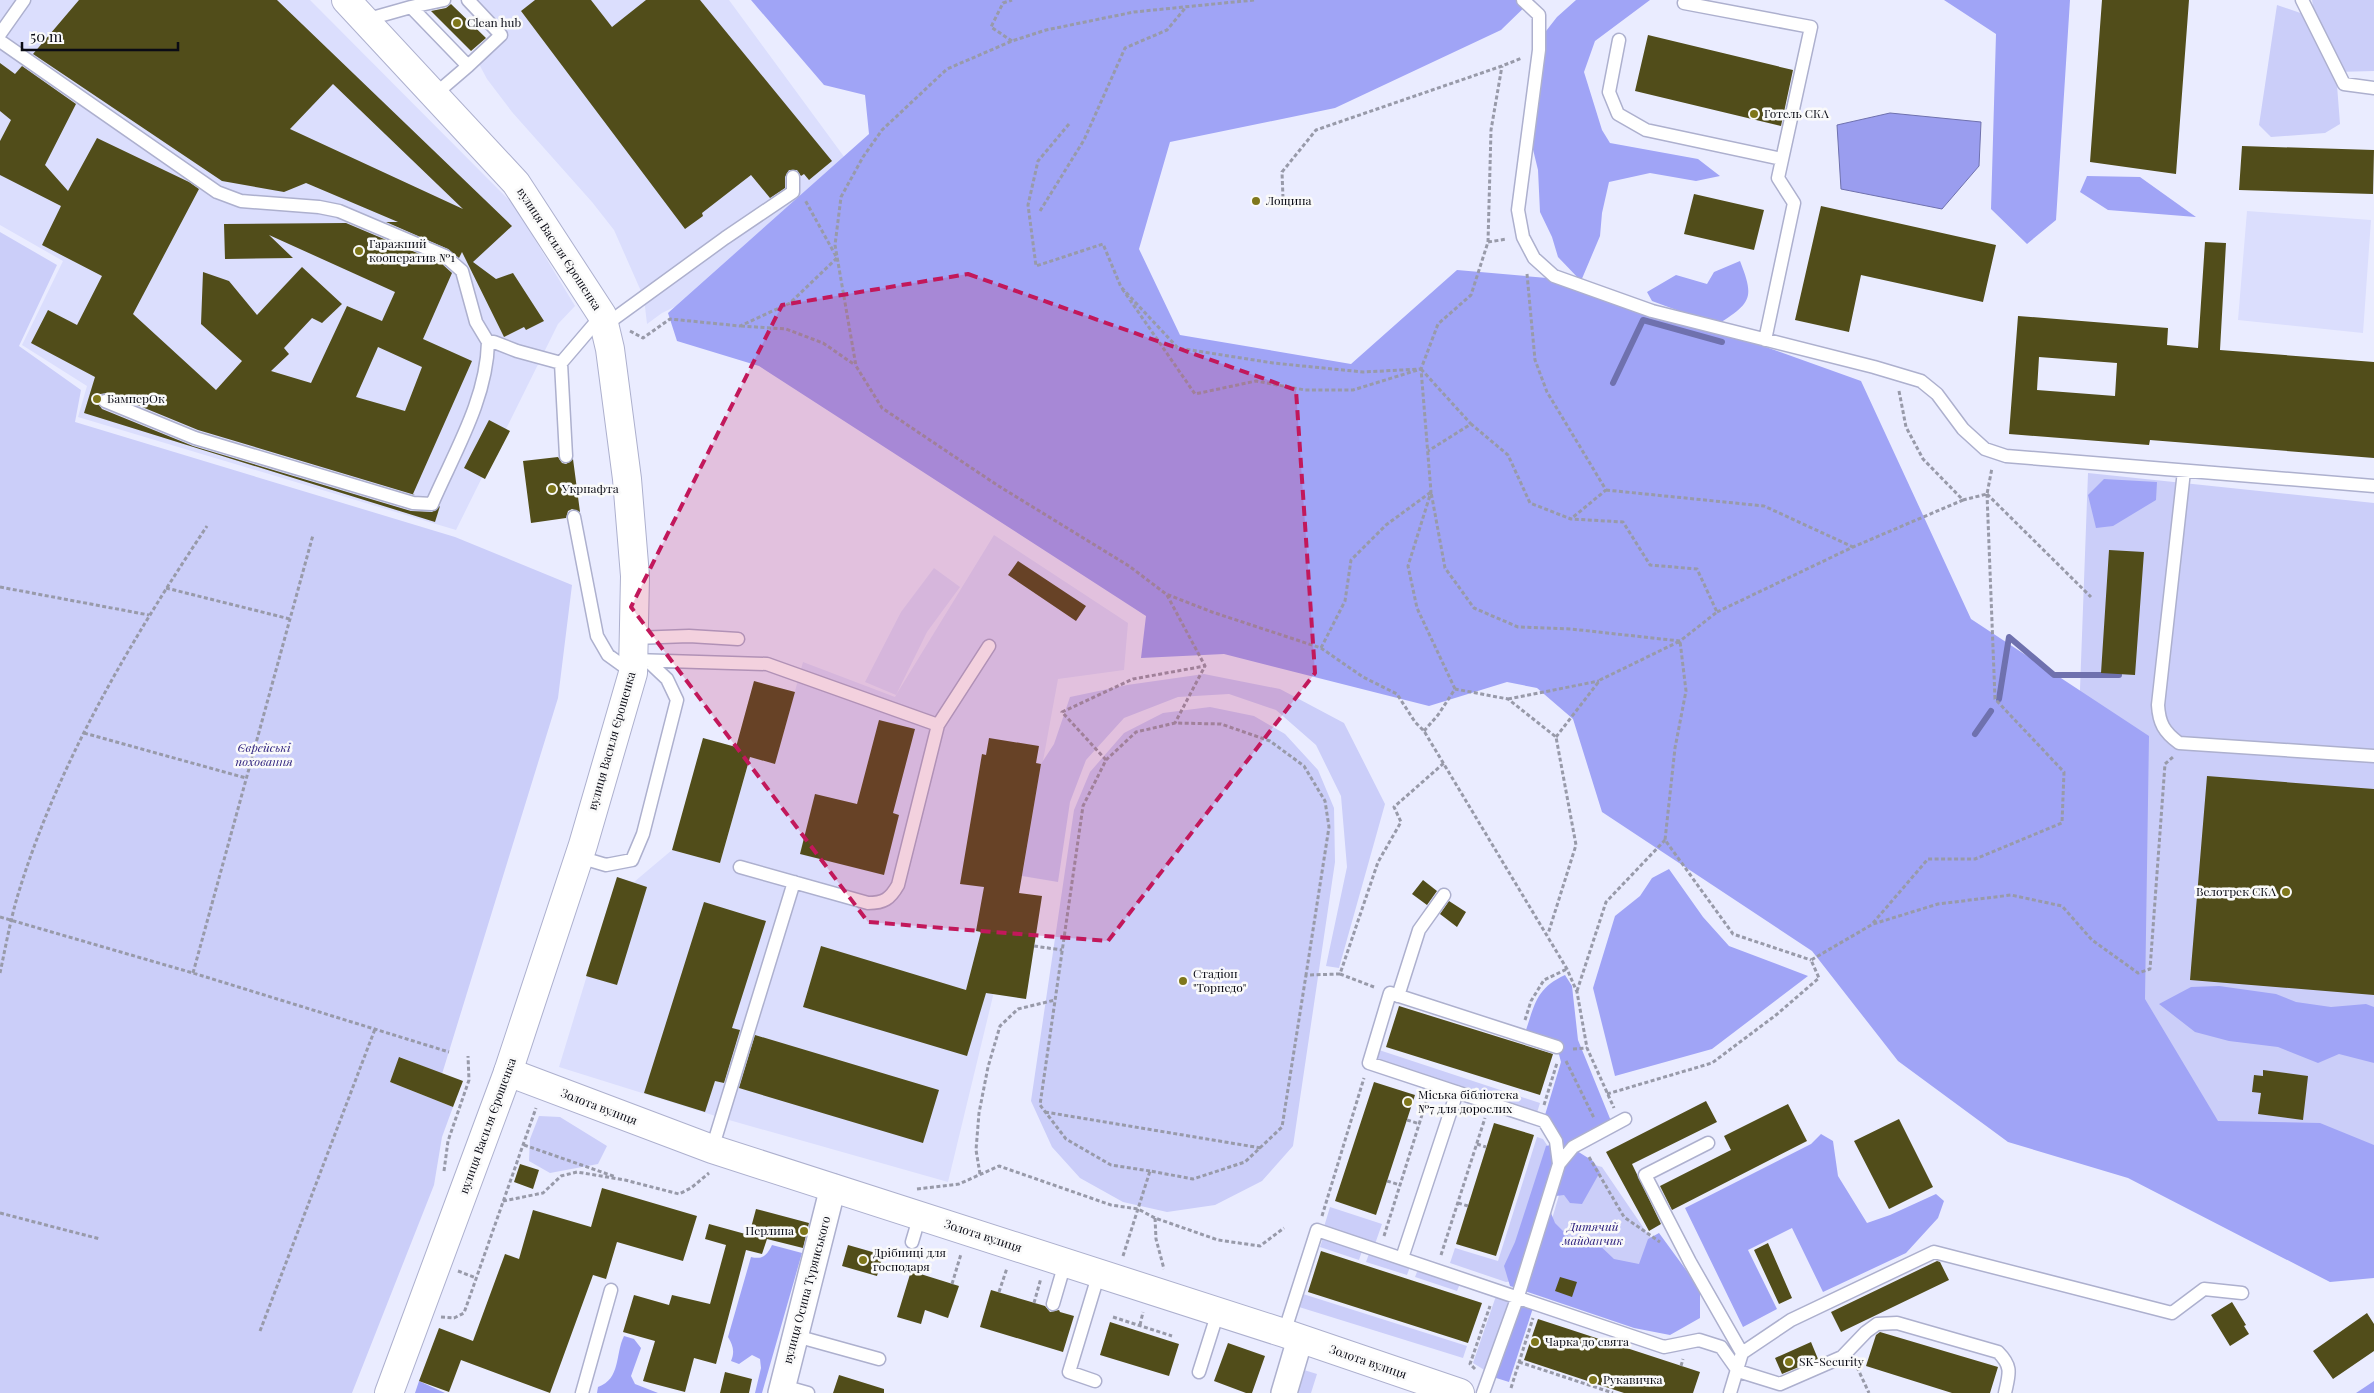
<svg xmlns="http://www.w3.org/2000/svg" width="2374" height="1393" font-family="'Playfair Display',serif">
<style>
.built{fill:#dbdefd}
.green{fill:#cbcef9}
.forest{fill:#a0a4f6}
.water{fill:#9a9def;stroke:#6f71ae}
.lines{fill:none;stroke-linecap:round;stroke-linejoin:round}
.stream{stroke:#6f71ae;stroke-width:6}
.building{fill:#514d1a;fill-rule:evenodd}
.service-casing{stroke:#adb0ce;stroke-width:15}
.minor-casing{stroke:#adb0ce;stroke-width:28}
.tertiary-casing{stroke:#adb0ce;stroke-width:30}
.secondary-casing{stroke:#adb0ce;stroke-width:30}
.path{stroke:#989aa9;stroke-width:3;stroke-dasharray:4 2.5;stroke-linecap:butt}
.service{stroke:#fff;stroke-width:12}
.minor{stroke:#fff;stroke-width:25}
.tertiary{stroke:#fff;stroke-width:28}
.secondary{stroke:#fff;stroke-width:28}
.marked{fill:#c2185b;fill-opacity:0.2;stroke:#c2185b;stroke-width:4;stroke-dasharray:10 6;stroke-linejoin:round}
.poi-dot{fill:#7f771b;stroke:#fafafa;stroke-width:2}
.labels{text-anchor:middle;stroke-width:5;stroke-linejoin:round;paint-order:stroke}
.poi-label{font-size:12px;fill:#0a0b15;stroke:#fafafa;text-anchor:start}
.street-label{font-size:12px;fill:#0a0b15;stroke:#fafafa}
.park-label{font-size:12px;font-style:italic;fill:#2f227e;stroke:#fafafa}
</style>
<rect width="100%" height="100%" fill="#eaecff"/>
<!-- built -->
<path class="built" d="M0 0H310L514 205 575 306 558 324 456 530 78 417 87 386 22 345 63 261 0 225Z
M477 0H729L845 158 730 280 662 313 647 324 644 298 614 230 592 202 512 112 487 79 479 64 502 43 507 30Z
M2247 211 2371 220 2363 333 2238 320Z
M994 535 1128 623 1124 670 1058 679 1022 876 948 1182 722 1118 559 1067 617 877 634 882 672 850 720 863 750 757 775 764 803 662 895 697 896 695 865 682 901 612 934 568 960 587 927 632 896 695Z"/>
<!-- green -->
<path class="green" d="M2312 0H2374V71L2336 72 2340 124 2325 133 2271 137 2259 125 2277 5 2315 18Z
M0 232 57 265 19 346 81 390 75 422 455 537 572 585 558 698 442 1074 400 1057 390 1082 453 1107 442 1137 434 1185 352 1393H0Z
M2088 473 2374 503V1187L2182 1149 2069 987Z
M1204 674 1280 689 1344 723 1385 804 1339 968 1326 966 1347 867 1341 796 1316 745 1276 710 1229 694 1178 697 1124 718 1086 760 1070 802 1058 882 1022 876 1041 764 1054 744 1070 697 1127 685Z
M1210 707 1254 716 1285 734 1318 770 1334 808 1335 862 1293 1146 1262 1181 1215 1205 1167 1212 1123 1202 1080 1178 1052 1147 1031 1101 1074 810 1090 772 1124 733 1163 713Z
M1379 1050 1540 1103 1536 1116 1375 1063Z
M539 1116 560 1117 607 1146 598 1164 550 1173 529 1161 530 1139Z
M1537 1137 1543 1139 1549 1148 1513 1281 1506 1282 1450 1263 1455 1248 1498 1261Z
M1570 1158 1602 1167 1647 1233 1672 1260 1664 1304 1539 1263Z
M1330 1207 1382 1224 1375 1244 1324 1227Z
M1324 1235 1363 1248 1359 1260 1320 1247Z
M1370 1251 1411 1264 1407 1275 1366 1262Z
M1419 1267 1461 1281 1457 1291 1415 1277Z
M1303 1294 1467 1346 1463 1358 1299 1307Z
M1496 1296 1510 1301 1486 1371 1473 1363Z
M1304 1370 1317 1374 1311 1393H1297Z"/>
<!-- forest -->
<path class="forest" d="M751 0H1532L1501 30 1335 108 1170 142 1139 249 1180 335 1351 364 1457 270 1581 281 1558 257 1552 237 1540 212 1538 170 1528 129 1539 40 1557 17 1576 0H1650L1595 41 1584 72 1602 130 1610 143 1698 159 1720 176 1696 181 1650 173 1609 182 1602 213 1600 236 1581 281 1861 381 1971 619 2149 736 2145 999 2218 1121 2320 1123 2374 1145V1278L2330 1282 2128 1178 2008 1142 1898 1061 1812 951 1602 812 1573 719 1537 688 1507 682 1429 706 1224 654 1141 658 1146 616 759 366 677 341 668 313 869 134 865 95 824 85Z
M1944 0H2070L2056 220 2027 244 1991 209 1996 34Z
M2087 176 2140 177 2196 217 2108 210 2080 192Z
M1740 261C1755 299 1751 303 1717 325L1652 301 1647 292 1676 275 1707 284 1714 272Z
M2104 479 2157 482 2156 500 2113 526 2096 528 2088 495Z
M1669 869 1703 917 1729 946 1808 976 1712 1049 1615 1076 1593 988 1615 916 1640 896 1652 878Z
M1565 975 1572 986 1578 1040 1611 1121 1590 1130 1561 1155 1577 1151 1593 1161 1600 1172 1582 1204 1570 1203 1564 1195 1556 1196 1551 1213 1555 1223 1568 1236 1594 1240 1614 1259 1639 1264 1648 1239 1659 1233 1700 1289V1318L1670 1335 1634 1328 1510 1286 1504 1266 1515 1242 1546 1146 1555 1144 1545 1115 1561 1062 1556 1043 1526 1030C1535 1003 1537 988 1565 975Z
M2219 986 2276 994 2296 1002 2331 1007 2366 1004 2374 1007V1063L2339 1054 2318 1063 2278 1047 2229 1041 2195 1032 2159 1004 2191 987Z
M1821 1134 1833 1141 1838 1176 1867 1223 1890 1215 1936 1194 1944 1201 1938 1218 1906 1253 1823 1292 1792 1228 1748 1250 1777 1309 1743 1327 1685 1208 1811 1144Z
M772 1245 802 1253 762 1393H755L761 1368 760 1359 752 1355 739 1364 731 1361C735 1352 733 1345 728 1337L751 1257C763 1260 767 1255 772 1245Z
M1517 1304 1533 1308 1509 1382 1493 1377Z
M624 1336 634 1339 641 1348 631 1376 635 1384 658 1393H597L598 1387C621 1379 615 1354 624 1336Z
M419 1381 445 1393H415Z
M2374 1381V1393H2356Z"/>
<!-- water -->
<path class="water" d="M1890 113 1981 122 1979 166 1942 209 1841 189 1837 125Z"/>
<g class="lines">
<!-- stream -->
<path class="stream" d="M1613 383 1643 320 1722 342
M1999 699 2009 637 2054 675H2119
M1975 734 1991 711"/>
</g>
<!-- building -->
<path class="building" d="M79 0H277L512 226 473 262 496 279 513 273 544 321 526 330 524 327 504 337 462 252 459 258 448 249 386 222H398L306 183 284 192 222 181 33 54ZM333 84 463 209 290 129Z
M535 0H591L612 27 646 0H700L832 161 809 180 804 174 801 176 797 170H789L785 177V188L770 198 751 175 702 213 703 216 685 229 521 11Z
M2102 0H2189L2176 174 2090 162Z
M451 4 486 38 471 51 431 11 446 8Z
M1648 35 1793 70 1781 126 1635 91Z
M0 63 15 74 22 66 76 104 45 165 68 191 97 138 189 182 199 189 133 314 216 390 242 361 201 324 203 272 229 281 257 315 302 267 342 304 322 323 312 318 284 348 289 354 271 371 311 383 347 306 382 321 395 292 269 235 293 258 225 259 224 224 346 223 441 263 452 273 423 339 472 361 413 494 415 495 198 430 108 393 100 394 97 402 102 409 193 446 411 511 432 512 440 506 435 522 84 413 95 377 31 343 48 310 77 325 102 276 42 245 61 206 0 175V141L11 120 0 111ZM378 347 422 367 405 411 356 397Z
M2242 146 2374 150 2373 194 2239 190Z
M1694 194 1764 210 1754 250 1684 234Z
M1821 206 1996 245 1983 302 1861 275 1849 332 1795 320Z
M2205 242 2226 243 2220 350 2374 362V458L2150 440 2149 445 2009 434 2018 316 2168 328 2167 345 2198 348ZM2039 357 2117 363 2115 396 2037 390Z
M489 420 510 431 485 479 464 468Z
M558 457 562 463 566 464 573 459 580 512 572 509 568 511 566 518 531 523 523 461Z
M2109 550 2144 552 2135 675 2101 673Z
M1018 561 1086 606 1076 621 1008 575Z
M754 681 795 692 775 764 750 757 720 863 672 850 703 738 736 747Z
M879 720 915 729 893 813 899 815 884 875 800 854 815 794 857 804Z
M989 738 1039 746 1036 763 1041 764 1019 893 1042 896 1026 999 986 993 967 1056 803 1007 821 946 966 990 981 932 976 931 984 887 960 884 982 754 986 755Z
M2207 776 2374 789V995L2190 980Z
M617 877 647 887 617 985 586 976Z
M1423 880 1437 891 1427 905 1412 894Z
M1449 901 1466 912 1457 927 1440 914Z
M704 902 766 921 732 1028 740 1030 724 1083 715 1081 705 1112 644 1093Z
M1399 1006 1553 1054 1540 1095 1386 1047Z
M755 1035 939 1090 923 1143 739 1088Z
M399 1057 463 1081 453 1107 390 1082Z
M2263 1070 2308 1076 2303 1120 2258 1114 2261 1093 2252 1092 2254 1075 2263 1076Z
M1374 1082 1415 1095 1376 1215 1335 1201Z
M1706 1101 1717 1122 1632 1164 1661 1224 1649 1231 1606 1152Z
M1788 1104 1807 1141 1672 1210 1660 1186 1731 1150 1724 1136Z
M1899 1119 1933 1187 1889 1209 1854 1141Z
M1494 1123 1534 1135 1496 1256 1456 1244Z
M520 1164 539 1170 533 1189 514 1182Z
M602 1188 697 1216 683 1261 617 1242 606 1279 593 1275 550 1393 461 1360 449 1392 419 1381 439 1328 473 1341 505 1254 519 1259 533 1210 591 1227Z
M756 1209 809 1223 803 1248 767 1239 762 1254 746 1250 716 1364 694 1358 685 1392 643 1381 655 1341 623 1332 634 1295 669 1305 672 1295 710 1304 726 1245 705 1239 709 1224 749 1235Z
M1768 1243 1792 1298 1779 1304 1754 1250Z
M848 1245 883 1255 877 1276 842 1266Z
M1321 1251 1482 1303 1468 1343 1308 1292Z
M1937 1261 1940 1262 1949 1280 1841 1332 1831 1312Z
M911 1271 959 1286 948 1318 925 1310 921 1324 897 1317Z
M1560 1277 1577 1282 1572 1297 1555 1291Z
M991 1290 1045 1306 1050 1312 1059 1310 1060 1312 1074 1316 1063 1352 980 1327Z
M2232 1302 2246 1325 2244 1326 2249 1334 2230 1346 2211 1315Z
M2367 1313 2374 1324V1351L2333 1379 2313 1351Z
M1538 1319 1700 1372 1693 1393H1624L1524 1360Z
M1110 1322 1179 1344 1169 1376 1100 1355Z
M1880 1332 1998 1367 1990 1393H1952L1866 1366 1876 1335Z
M1811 1342 1818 1359 1782 1374 1775 1358Z
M1228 1343 1265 1356 1252 1393H1246L1214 1381Z
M725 1372 752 1379 749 1393H720Z
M839 1375 884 1389V1393H833Z"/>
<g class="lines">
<!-- service casing -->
<g class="service-casing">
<path id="service" d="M468 0 501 35 468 66
M1523 0 1539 15V50L1518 210 1523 237 1534 258 1554 276 1652 311 1874 367 1921 381 1937 394 1963 429 1985 449 2006 456 2374 486
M2302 0 2344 84 2374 88
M1684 3 1811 27 1778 178 1794 203 1765 340
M411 7 444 0
M365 20 411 7 468 66 433 96
M0 34 24 0
M1619 40 1609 92 1618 114 1646 130 1782 159
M0 41 217 192 241 201 319 207 339 211 445 256 462 271 476 322 488 342H494L517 351 561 363
M604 326 725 238 793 192V177
M105 401 195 438 413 503 432 504C454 453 487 399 488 342
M566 456 561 363 602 315
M2184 471 2158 705C2159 723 2164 732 2179 743L2374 756
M574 517 597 636 608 655 633 673
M634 638 689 636 738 639
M634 660 767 664 938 725 898 885C890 899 884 903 868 903L740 867
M938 725 989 646
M579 857 606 865 632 860 643 834 677 700 667 679 649 662
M1398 996 1419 930 1444 895
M1557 1047 1390 993 1369 1063 1544 1121 1556 1141 1559 1164
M1708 1143 1645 1175 1690 1262 1742 1353 1730 1393
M712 1149 794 882
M912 1242 920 1215
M1402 1258 1457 1092
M1053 1304 1065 1263
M1284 1333 1317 1230 1664 1347 1699 1340 1721 1347 1738 1371 1780 1384 1842 1357 1866 1332 1877 1324 1897 1323 1998 1352C2013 1367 2009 1374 2005 1393
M796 1336 879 1359
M1742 1353 1791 1320 1934 1252 2172 1313 2204 1289 2242 1293
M1199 1372 1218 1312
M1095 1381 1069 1372 1099 1273
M783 1386 808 1393
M582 1393 611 1290
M1483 1393 1518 1296 1559 1164 1573 1147 1625 1119"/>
</g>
<!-- minor casing -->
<g class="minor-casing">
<path id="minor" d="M781 1393 833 1187
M1284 1393 1300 1339"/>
</g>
<!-- tertiary casing -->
<g class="tertiary-casing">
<path id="tertiary" d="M508 1072 712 1149 1284 1333 1460 1393"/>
</g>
<!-- secondary casing -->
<g class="secondary-casing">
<path id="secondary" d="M346 0 516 183 602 315 610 349 627 479 635 576 633 673 583 845 508 1072 389 1393"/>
</g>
<!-- path -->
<path class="path" d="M1254 0 1134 12 1046 30 1012 41 947 69 882 130 863 157 841 197 835 245 856 366 882 408 997 485 1129 566 1166 594 1212 612 1321 648 1363 677 1397 694 1415 722 1424 731 1567 969 1577 992 1587 1048 1614 1108
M1012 41 991 27 1003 3 1012 0
M1069 124 1038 161 1028 205 1036 266 1103 244 1121 287 1178 348 1273 363 1363 372 1421 369 1353 390H1305L1256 381 1195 394 1121 287
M1283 198 1282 172 1316 130 1502 66 1522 58
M1040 211 1084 140 1125 48 1167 30 1187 6
M1488 242 1507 239
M1527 274 1535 360 1547 392 1606 490 1572 518
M741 326 786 329 823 343 855 365
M630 331 643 338 670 319 740 326 790 303 837 258 805 200
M1421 369 1471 424
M1899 391 1906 427 1923 459 1963 500 1987 494 1992 468
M1606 490 1764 506 1853 547
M1987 494 2091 597
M0 587 149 615
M166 588 290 619
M1167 595 1205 666 1175 723
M1717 612 1853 547 1963 500
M1321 648 1345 601 1351 560 1386 525 1431 492 1445 568 1474 608 1518 627 1571 629 1680 641 1717 612 1697 569 1650 565 1623 522 1571 519 1530 503 1508 455 1471 424 1428 451
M1455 689 1417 608 1408 566 1431 492 1421 369 1438 324 1471 295 1488 242 1491 130 1502 66
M1508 699 1599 681
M1424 731 1438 715 1455 689 1508 699 1556 737 1576 845 1548 934
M84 733 246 778
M1556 737 1600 680 1680 641 1686 691 1675 748 1665 840 1733 934 1811 960
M1106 760 1062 712 1133 679 1205 666
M0 917 193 973 449 1052
M1873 923 1928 859H1975L2062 823 2064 772 1995 699 1987 494
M1034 946 1062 950
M0 973C6 945 11 916 20 888 61 757 132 639 207 526
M193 973 313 535
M1340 974 1374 987
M1577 991 1606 902 1665 840
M1525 1020 1531 1001 1544 980 1567 969
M1573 1049 1587 1048
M1566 1061 1594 1118
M1607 1094 1712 1063 1776 1015 1819 978 1811 960 1873 924 1938 904 2011 895 2062 906 2092 940 2138 973 2150 969 2165 764 2173 757
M1544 1105 1557 1063
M1045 1112 1261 1148
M1407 1120 1420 1124
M1477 1144 1486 1147
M524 1145 616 1177
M1589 1157 1624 1217 1660 1242
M444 1171 448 1141 469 1080 468 1056
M1150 1171 1111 1165 1066 1139 1040 1105 1083 806 1106 760 1136 732 1175 723 1221 724 1270 741 1304 766 1325 801 1329 827 1306 975
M980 1174 976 1150 979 1113 988 1067 1000 1026 1018 1009 1055 1000
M1387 1181 1400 1185
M917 1189 959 1184 999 1166 1111 1205 1138 1209 1155 1218 1218 1240 1260 1246 1284 1228
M503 1201 543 1193 561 1176 577 1172 625 1180 679 1194 691 1188 709 1173
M1458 1203 1468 1206
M0 1213 100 1239
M1322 1216 1364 1078
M1155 1218 1156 1239 1164 1269
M1384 1236 1427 1099
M1441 1255 1485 1118
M1123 1256 1150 1171 1193 1179 1245 1162 1282 1127 1306 975 1340 974 1378 862 1401 822 1394 807 1444 763
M458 1271 476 1278
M952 1284 961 1254
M999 1292 1007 1268
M1034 1303 1041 1278
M441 1317 454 1318 464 1313 536 1108
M1113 1317 1172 1336
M1140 1325 1143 1312
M260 1331 375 1029
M1519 1362 1613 1393
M1681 1366 1683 1359
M1857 1367 1869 1393
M1475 1369 1470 1364 1490 1306
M1511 1388 1533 1318"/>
<!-- service -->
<use href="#service" class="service"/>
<!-- minor -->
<use href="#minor" class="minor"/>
<!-- tertiary -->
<use href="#tertiary" class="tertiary"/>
<!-- secondary -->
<use href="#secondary" class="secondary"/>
</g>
<!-- marked area -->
<path class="marked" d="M968 274 1296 390 1315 673 1108 941 868 922 631 607 782 305Z"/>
<!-- markers -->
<g class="poi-dot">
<circle cx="457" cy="23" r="5"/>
<circle cx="1754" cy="114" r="5"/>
<circle cx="1256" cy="201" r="5"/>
<circle cx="359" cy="251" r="5"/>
<circle cx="97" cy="399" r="5"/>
<circle cx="552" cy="489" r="5"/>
<circle cx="2286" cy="892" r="5"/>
<circle cx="1183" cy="981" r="5"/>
<circle cx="1408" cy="1102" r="5"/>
<circle cx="804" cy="1231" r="5"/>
<circle cx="863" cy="1260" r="5"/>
<circle cx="1535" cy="1342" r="5"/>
<circle cx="1789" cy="1362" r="5"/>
<circle cx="1593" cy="1380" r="5"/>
</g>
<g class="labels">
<!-- poi labels -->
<g class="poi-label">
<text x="467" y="27">Clean hub</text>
<text x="1764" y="118">Готель СКА</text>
<text x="1266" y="205">Лощина</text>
<text x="369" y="248">Гаражний<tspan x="369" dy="14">кооператив №1</tspan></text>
<text x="107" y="403">БамперОк</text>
<text x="562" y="493">Укрнафта</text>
<text x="2276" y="896" text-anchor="end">Велотрек СКА</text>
<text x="1193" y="978">Стадіон<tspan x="1193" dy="14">"Торпедо"</tspan></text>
<text x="1418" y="1099">Міська бібліотека<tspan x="1418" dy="14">№7 для дорослих</tspan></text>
<text x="794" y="1235" text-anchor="end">Перлина</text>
<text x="873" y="1257">Дрібниці для<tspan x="873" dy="14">господаря</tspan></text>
<text x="1545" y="1346">Чарка до свята</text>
<text x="1799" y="1366">SK-Security</text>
<text x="1603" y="1384">Рукавичка</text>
</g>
<!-- street labels -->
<g class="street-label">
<text transform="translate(559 249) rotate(57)" y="4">вулиця Василя Єрошенка</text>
<text transform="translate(612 741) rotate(-74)" y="4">вулиця Василя Єрошенка</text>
<text transform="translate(599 1107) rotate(21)" y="4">Золота вулиця</text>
<text transform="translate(488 1126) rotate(-70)" y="4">вулиця Василя Єрошенка</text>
<text transform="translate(983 1236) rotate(18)" y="4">Золота вулиця</text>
<text transform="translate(807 1290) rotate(-75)" y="4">вулиця Осипа Турянського</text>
<text transform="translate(1368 1362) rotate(19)" y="4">Золота вулиця</text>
</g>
<!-- park labels -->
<g class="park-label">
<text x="264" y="752">Єврейські<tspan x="264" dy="14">поховання</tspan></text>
<text x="1593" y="1231">Дитячий<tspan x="1593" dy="14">майданчик</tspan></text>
</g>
</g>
<!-- scale -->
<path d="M22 42v8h156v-8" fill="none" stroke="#0a0b15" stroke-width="2.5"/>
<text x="30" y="42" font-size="15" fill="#0a0b15" stroke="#fafafa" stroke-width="4" paint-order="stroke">50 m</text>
</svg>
